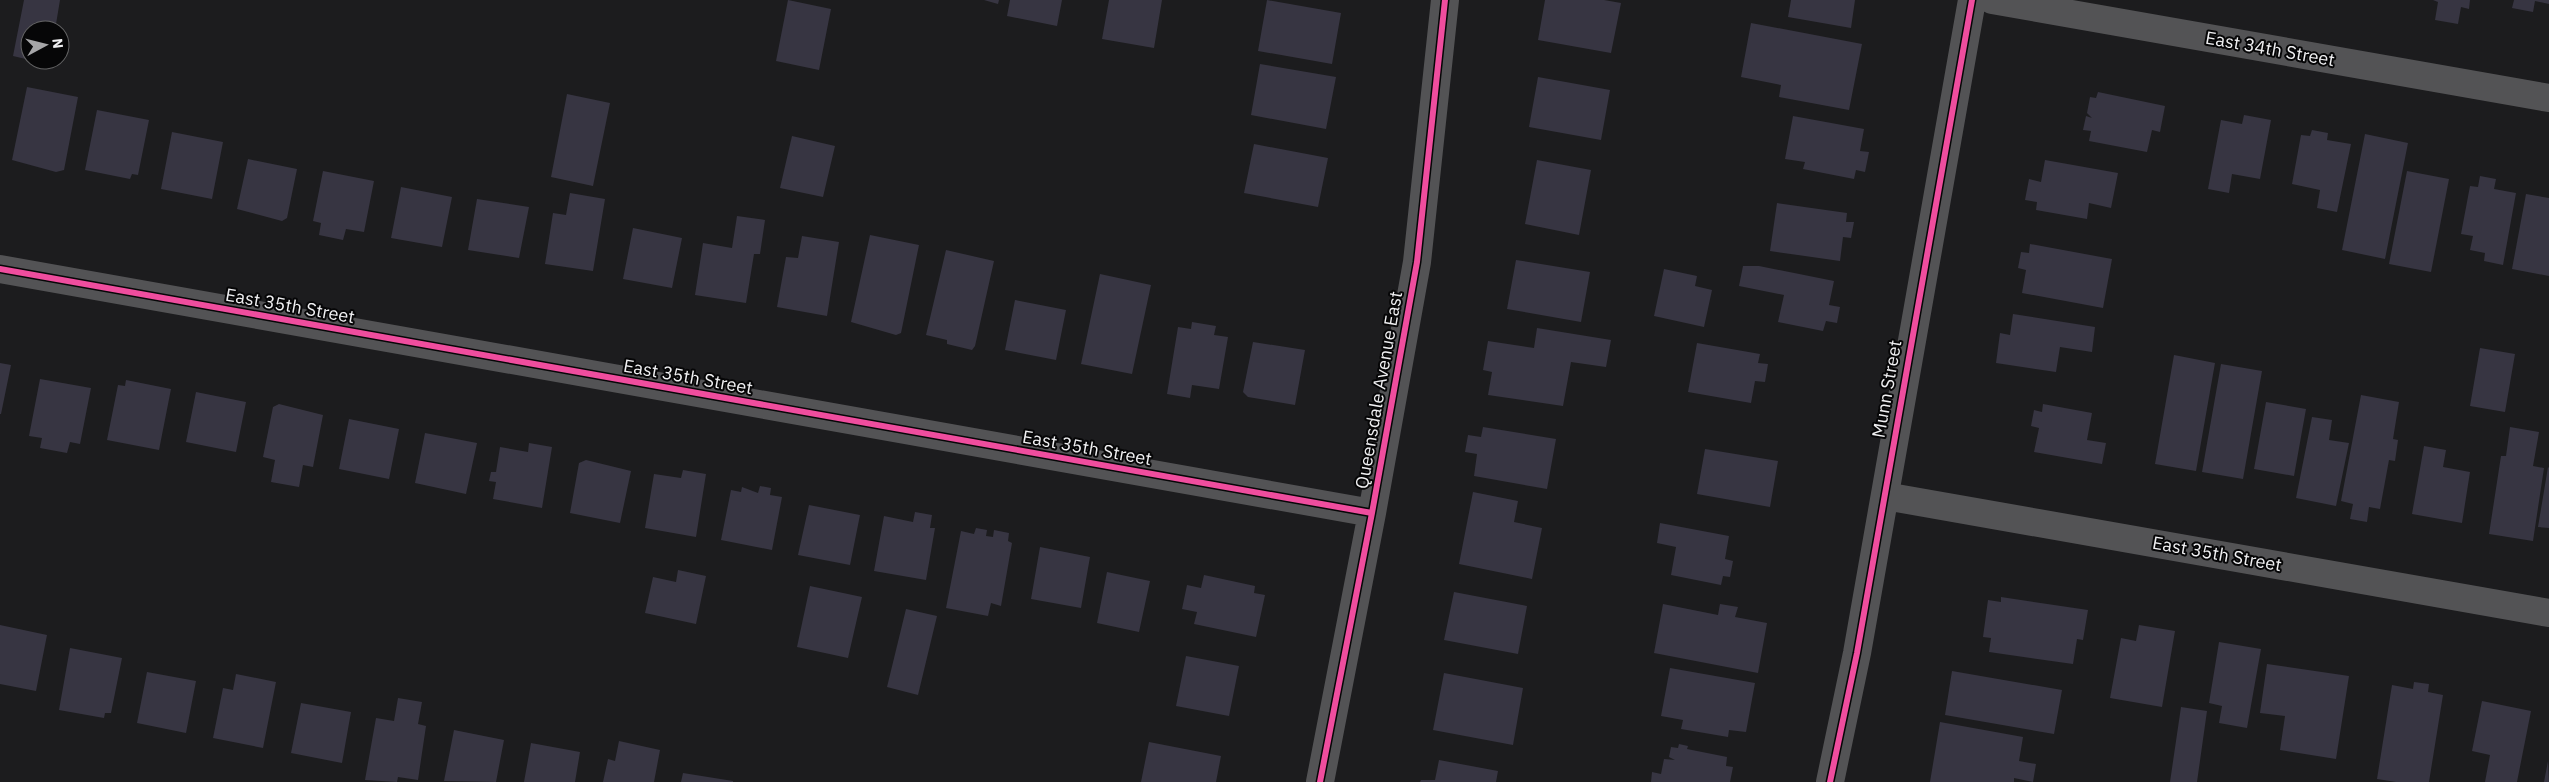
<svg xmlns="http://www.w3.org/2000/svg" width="2549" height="782" font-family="'IBM Plex Sans',sans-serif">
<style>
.building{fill:#373542}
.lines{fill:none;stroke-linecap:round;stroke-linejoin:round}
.minor{stroke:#535355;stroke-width:28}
.cycleway-casing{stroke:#060607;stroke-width:9}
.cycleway{stroke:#ef4d9e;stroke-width:6}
.labels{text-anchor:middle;stroke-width:4;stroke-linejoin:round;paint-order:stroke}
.street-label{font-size:18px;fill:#f0f0f2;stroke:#060607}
</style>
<rect width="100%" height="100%" fill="#1c1c1e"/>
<!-- building -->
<path class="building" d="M24 0H60L55 30H30V60L13 56Z
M788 0 831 9 819 70 776 61Z
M984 0H999L998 4Z
M1010 0H1062L1057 26 1007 16Z
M1109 0H1162L1154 48 1102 39Z
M1267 0 1341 13 1332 64 1258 51Z
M1545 0H1604L1621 3 1611 53 1538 40Z
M1791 0H1855L1851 28 1788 17Z
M2433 0H2470L2469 9 2461 7 2458 24 2435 20 2438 2Z
M2514 0H2549V4L2535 1 2533 12 2512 8Z
M1751 23 1862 44 1849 110 1779 97 1781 85 1741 77Z
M37 60H49L48 63Z
M1260 64 1336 77 1326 129 1251 115Z
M1538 77 1610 90 1601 140 1529 127Z
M27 87 78 97 64 170 56 172 12 160Z
M2098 92 2165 106 2160 132 2152 130 2147 152 2089 141 2091 131 2083 130 2086 116 2092 118 2087 113 2090 97 2096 98Z
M567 94 610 103 593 186 551 177Z
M97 110 149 120 138 175 132 174 130 179 85 170Z
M2244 115 2271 120 2260 179 2232 174 2229 193 2208 189 2221 120 2242 124Z
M1793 116 1864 129 1860 151 1869 152 1865 172 1856 170 1854 179 1803 169 1805 162 1785 159Z
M2312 130 2328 133 2327 140 2351 144 2337 212 2317 208 2320 190 2292 184 2301 135 2310 136Z
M172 132 223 142 212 199 161 189Z
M2365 134 2408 143 2385 259 2342 250Z
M792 136 835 146 823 197 780 188Z
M1254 144 1328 158 1318 207 1244 193Z
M248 159 297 169 287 218 282 221 237 209Z
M1537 160 1591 170 1579 235 1525 224Z
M2045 160 2118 173 2111 208 2089 203 2087 219 2036 210 2037 202 2025 200 2029 179 2041 182Z
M323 171 374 181 364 232 346 229 343 240 319 235 321 223 313 221Z
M2407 171 2449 179 2431 272 2389 264Z
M2480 176 2496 179 2494 189 2516 193 2503 265 2484 261 2485 253 2470 250 2473 236 2461 234 2470 186 2478 187Z
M401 187 452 197 442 247 391 238Z
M570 193 605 199 593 271 545 264 553 213 566 215Z
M2526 194 2549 198V276L2512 269Z
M477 199 529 207 519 258 468 250Z
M1777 203 1847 213 1846 222H1854L1851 238 1843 237 1840 261 1770 251Z
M737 216 765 220 760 254H754L746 303 695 295 703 243 732 248Z
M633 228 682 238 672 288 623 279Z
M870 235 919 245 901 333 896 335 851 322Z
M802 236 839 242 827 316 777 307 786 257 798 258Z
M2030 244 2112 259 2103 308 2022 293 2026 270 2018 268 2021 252 2029 253Z
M946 250 994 261 975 346 972 350 947 344V340L926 335Z
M1516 260 1590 272 1581 322 1507 309Z
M1743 266H1759L1834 281 1829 305 1840 307 1837 323 1826 321 1823 331 1778 322 1784 295 1739 286Z
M1664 269 1697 276 1695 286 1712 290 1704 327 1654 316Z
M1100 274 1151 285 1132 374 1081 364Z
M1015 300 1066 310 1056 360 1005 350Z
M2013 314 2095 327 2092 352 2060 347 2056 372 1996 363 2000 333 2010 335Z
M1192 322 1216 326 1214 335 1228 337 1219 389 1192 385 1190 398 1167 394 1178 327 1191 329Z
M1537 328 1611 340 1606 367 1571 362 1563 406 1488 395 1492 372 1483 370 1488 341 1534 348Z
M1253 342 1305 350 1295 405 1248 397 1243 392Z
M1697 343 1760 354 1758 363 1768 364 1765 382 1755 381 1751 403 1688 392Z
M2480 348 2515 354 2505 412 2470 406Z
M2174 355 2215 363 2196 471 2155 464Z
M0 363 11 365 1 414H0Z
M2221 364 2262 371 2243 479 2202 472Z
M40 379 91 388 80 444 70 442 67 453 40 448 42 438 29 436Z
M126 380 171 389 159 450 107 440 118 385 125 386Z
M196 392 246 402 236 452 186 442Z
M2361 395 2399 402 2393 439 2398 440 2395 461 2389 460 2380 509 2369 507 2367 522 2350 519 2353 504 2341 501Z
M2266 402 2306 409 2294 476 2254 469Z
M279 404 323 415 313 467 303 465 299 487 271 482 275 460 263 457 273 407Z
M2043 404 2092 413 2087 440 2106 443 2102 464 2034 452 2039 428 2031 426 2034 410 2042 412Z
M2312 417 2332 420 2329 440 2349 443 2336 506 2296 498Z
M349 419 399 429 389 479 339 469Z
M1483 427 1556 439 1547 489 1474 476 1477 454 1465 452 1468 435 1481 437Z
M2510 427 2539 432 2533 466 2544 468 2533 541 2489 534 2501 456H2506Z
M425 433 477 443 466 494 415 483Z
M529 443 552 447 542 508 493 499 496 482 489 481 491 472H496L500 447 528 452Z
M2424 446 2446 450 2443 467 2470 472 2462 523 2412 514Z
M1705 449 1778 461 1770 507 1697 494Z
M586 460 631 471 620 523 570 513 579 463Z
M2548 467 2549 468V528L2538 527Z
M683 470 706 474 696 537 645 528 654 474 681 478Z
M760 486 771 488 770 495 782 497 772 550 721 540 731 490 741 492 742 487 758 493Z
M1473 492 1518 501 1514 522 1542 528 1532 579 1459 564Z
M809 505 860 515 850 565 798 555Z
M915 512 932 515 930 528H935L926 580 874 571 884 516 913 522Z
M1660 523 1729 536 1725 559 1733 561 1730 577 1723 576 1721 585 1671 575 1676 547 1657 543Z
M976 528 987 530 986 536 993 537 994 530 1009 533 1008 541 1012 543 1001 606 991 603 988 616 946 608 961 531 974 534Z
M1040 547 1090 557 1081 608 1031 599Z
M678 570 706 576 696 624 645 613 653 577 676 582Z
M1107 572 1150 581 1139 632 1097 623Z
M1204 575 1255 586 1254 593 1265 595 1256 637 1194 624 1197 612 1182 609 1187 585 1201 588Z
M810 586 862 597 848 658 797 647Z
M1454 592 1527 606 1518 654 1444 640Z
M2001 597 2088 610 2083 640 2077 639 2073 664 1989 652 1991 638 1983 637 1988 600 2001 602Z
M1663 604 1718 615 1720 604 1738 607 1735 617 1767 623 1758 673 1654 653Z
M906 609 937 616 918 695 887 687Z
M0 625 47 635 36 691 0 684Z
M2139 625 2175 631 2162 707 2110 698 2121 638 2136 641Z
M2219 642 2261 649 2247 728 2219 723 2222 706 2209 703Z
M70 648 122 658 111 713H105L104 718 59 710Z
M1186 656 1239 666 1229 716 1176 706Z
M2267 664 2349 676 2336 759 2280 750 2285 716 2260 713Z
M1670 668 1755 683 1746 732 1729 730 1728 737 1681 729 1683 720 1661 716Z
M1952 671 2062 690 2054 734 1945 715Z
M147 672 196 681 186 733 137 723Z
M1444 673 1523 688 1513 745 1433 730Z
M236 674 276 682 263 748 213 738 223 688 233 690Z
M2414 682 2429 684 2428 692 2443 695 2429 782H2396L2377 779 2392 685 2413 689Z
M398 698 422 702 418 724 426 726 418 780 398 777 397 782 365 780 376 718 394 721Z
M2482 701 2531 711 2517 782H2485L2490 755 2472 751Z
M301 703 351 712 342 763 291 753Z
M2181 707 2207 711 2197 782H2170Z
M1940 722 2023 737 2019 761 2036 764 2033 782 2014 778V782H1930Z
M454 730 504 740 496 782 444 781Z
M619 741 660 750 654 782H603L608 759 615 761Z
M1149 742 1221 756 1216 782H1141Z
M531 743 580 752 575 782H524Z
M1679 744 1688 746 1687 749 1727 757 1726 766 1733 767 1730 782H1651L1652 772 1661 774 1664 759 1675 760 1669 757 1671 747 1678 748Z
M1439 760 1498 771 1496 782H1420L1421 780H1435Z
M2548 761 2549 782H2544Z
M683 773 733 781V782H681Z"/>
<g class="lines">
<!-- minor -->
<path class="minor" d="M1992 0 2549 98
M0 269 1372 513
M1885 496 2549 613
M1320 782 1372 513 1417 262 1445 0
M1830 782 1857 653 1972 0"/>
<!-- cycleway casing -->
<g class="cycleway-casing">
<path id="cycleway" d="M0 269 1372 513
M1320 782 1372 513 1417 262 1445 0
M1830 782 1857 653 1972 0"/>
</g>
<!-- cycleway -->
<use href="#cycleway" class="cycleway"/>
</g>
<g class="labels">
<!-- street labels -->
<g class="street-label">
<text transform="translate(2270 49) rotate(10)" y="6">East 34th Street</text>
<text transform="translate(290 306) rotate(10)" y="6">East 35th Street</text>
<text transform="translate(688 377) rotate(10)" y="6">East 35th Street</text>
<text transform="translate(1887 389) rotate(-80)" y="6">Munn Street</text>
<text transform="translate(1379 390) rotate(-80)" y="6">Queensdale Avenue East</text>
<text transform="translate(1087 448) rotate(10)" y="6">East 35th Street</text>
<text transform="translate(2217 554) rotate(10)" y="6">East 35th Street</text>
</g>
</g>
<!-- north arrow -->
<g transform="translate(45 45) rotate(83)"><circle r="24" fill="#060607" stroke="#646465"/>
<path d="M0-4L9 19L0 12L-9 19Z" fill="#a6a6a8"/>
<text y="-8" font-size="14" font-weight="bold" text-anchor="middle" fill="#f0f0f2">N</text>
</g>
</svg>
